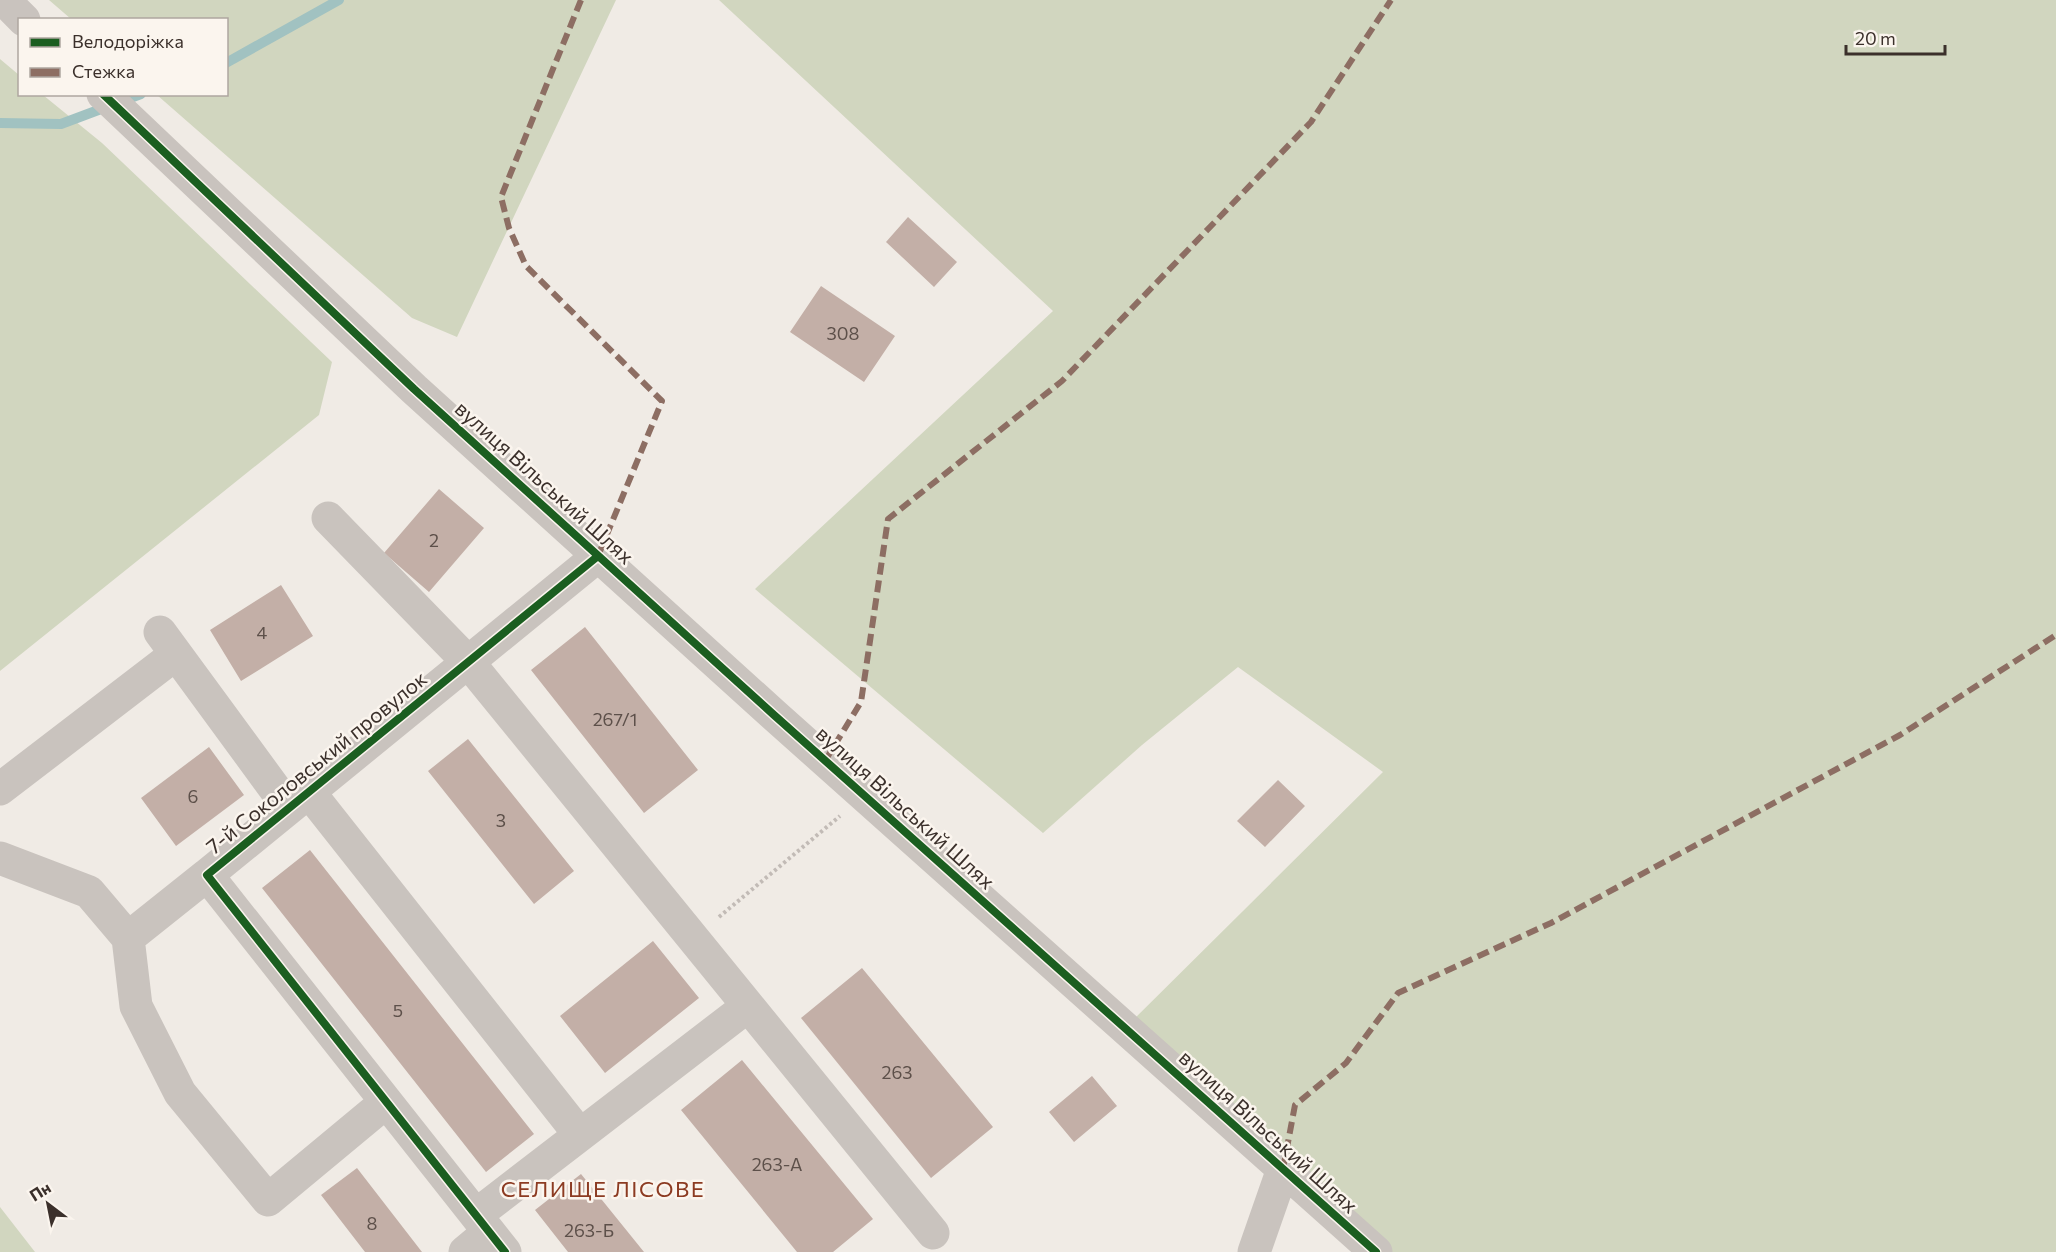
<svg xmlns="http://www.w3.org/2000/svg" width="2056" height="1252" font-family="Commissioner,sans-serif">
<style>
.green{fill:#d1d6bf}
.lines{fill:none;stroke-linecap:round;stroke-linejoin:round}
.stream{stroke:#a1c2c1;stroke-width:10}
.building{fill:#c3afa7}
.path{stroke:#c2bbb6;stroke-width:4;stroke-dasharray:3 3;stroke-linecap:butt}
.minor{stroke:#c9c3be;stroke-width:33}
.quiet{stroke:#8d6e63;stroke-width:6;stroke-dasharray:12 6;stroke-linecap:butt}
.cycleway-casing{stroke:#fbf5ee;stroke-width:11}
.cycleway{stroke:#1b5e20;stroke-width:8}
.labels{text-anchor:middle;stroke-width:5;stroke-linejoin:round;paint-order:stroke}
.number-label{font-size:18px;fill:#5d504a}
.street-label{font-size:21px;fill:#3b302b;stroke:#fbf5ee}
.neighbourhood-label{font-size:22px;letter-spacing:1.5px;fill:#8c3b22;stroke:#fbf5ee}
</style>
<rect width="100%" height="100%" fill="#f0ebe5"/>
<!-- green -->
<path class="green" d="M49 0H616L457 337 412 318 157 95 226 94V20L71 19Z
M719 0H2056V1252H1376L1125 1028 1383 772 1238 667 1142 745 1043 833 755 589 1053 311Z
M0 59 19 75 20 94 43 95 102 143 332 362 319 415 0 671Z
M0 1207 35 1252H0Z"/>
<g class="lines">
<!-- stream -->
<path class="stream" d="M226 63 339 0
M0 123 61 124 141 94"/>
</g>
<!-- building -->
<path class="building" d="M908 217 957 262 934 287 886 242Z
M821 286 895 336 864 382 790 332Z
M439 489 484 528 429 592 384 553Z
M281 585 313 636 241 681 210 630Z
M585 627 698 770 644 813 531 670Z
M468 739 574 871 534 904 428 771Z
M209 747 244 795 176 846 141 798Z
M1278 780 1305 806 1265 847 1237 821Z
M310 850 534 1134 486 1172 262 888Z
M653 941 699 998 605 1073 560 1016Z
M862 968 993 1127 931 1178 801 1018Z
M742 1060 873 1219 833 1252H797L681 1110Z
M1092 1076 1117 1106 1074 1142 1049 1112Z
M357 1168 422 1252H365L321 1195Z
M581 1174 644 1252H568L535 1210Z"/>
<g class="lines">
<!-- path -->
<path class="path" d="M719 917 840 816"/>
<!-- minor -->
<path class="minor" d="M4 0 24 20
M103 94 414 389 774 715 1376 1252
M328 518 469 663 933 1233
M160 632 289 808
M0 789 176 654
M309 792 580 1135
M0 858 89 892 128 938
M207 875 128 938 136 1006 180 1093 268 1200 386 1102
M476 1215 748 1006
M465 1252 489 1232
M505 1252 207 875 598 556
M1254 1252 1283 1169"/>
<!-- quiet -->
<path class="quiet" d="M581 0 501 197 509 228 526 266 662 401 598 556
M825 761 861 702 888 519 1062 381 1311 122 1391 0
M1283 1169 1295 1105 1346 1063 1398 993 1551 923 1900 735 2056 635"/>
<!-- cycleway casing -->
<g class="cycleway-casing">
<path id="cycleway" d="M103 94 414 389 774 715 1376 1252
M505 1252 207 875 598 556"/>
</g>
<!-- cycleway -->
<use href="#cycleway" class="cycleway"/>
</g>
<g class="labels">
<!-- number labels -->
<g class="number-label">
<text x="843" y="340">308</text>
<text x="434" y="547">2</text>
<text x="262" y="639">4</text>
<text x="615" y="726">267/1</text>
<text x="193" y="803">6</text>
<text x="501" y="827">3</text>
<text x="398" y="1017">5</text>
<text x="897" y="1079">263</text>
<text x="777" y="1171">263-А</text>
<text x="372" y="1230">8</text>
<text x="589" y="1237">263-Б</text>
</g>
<!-- street labels -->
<g class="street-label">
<text transform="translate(544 483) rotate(42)" y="7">вулиця Вільський Шлях</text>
<text transform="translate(317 763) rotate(-39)" y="7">7-й Соколовський провулок</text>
<text transform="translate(905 808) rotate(42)" y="7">вулиця Вільський Шлях</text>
<text transform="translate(1268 1132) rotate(42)" y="7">вулиця Вільський Шлях</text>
</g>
<!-- neighbourhood labels -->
<g class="neighbourhood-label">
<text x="603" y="1197">СЕЛИЩЕ ЛІСОВЕ</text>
</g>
</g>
<!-- legend -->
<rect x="18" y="18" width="210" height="78" fill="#fbf5ee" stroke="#aea6a0" stroke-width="1.5"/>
<rect x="30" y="38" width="30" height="9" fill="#1b5e20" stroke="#aea6a0" stroke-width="1.5"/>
<text x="72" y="48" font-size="18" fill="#3b302b">Велодоріжка</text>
<rect x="30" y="68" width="30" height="9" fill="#8d6e63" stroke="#aea6a0" stroke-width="1.5"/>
<text x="72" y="78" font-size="18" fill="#3b302b">Стежка</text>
<!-- north arrow -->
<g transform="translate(48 1204) rotate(328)" stroke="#fbf5ee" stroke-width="4.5" paint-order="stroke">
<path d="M0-4.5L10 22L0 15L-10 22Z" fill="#3b302b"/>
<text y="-9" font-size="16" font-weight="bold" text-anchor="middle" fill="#3b302b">Пн</text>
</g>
<!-- scale -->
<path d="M1846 45v9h99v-9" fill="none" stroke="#3b302b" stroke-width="3"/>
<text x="1855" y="45" font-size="18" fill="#3b302b" stroke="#fbf5ee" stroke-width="4.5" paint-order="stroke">20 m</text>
</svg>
